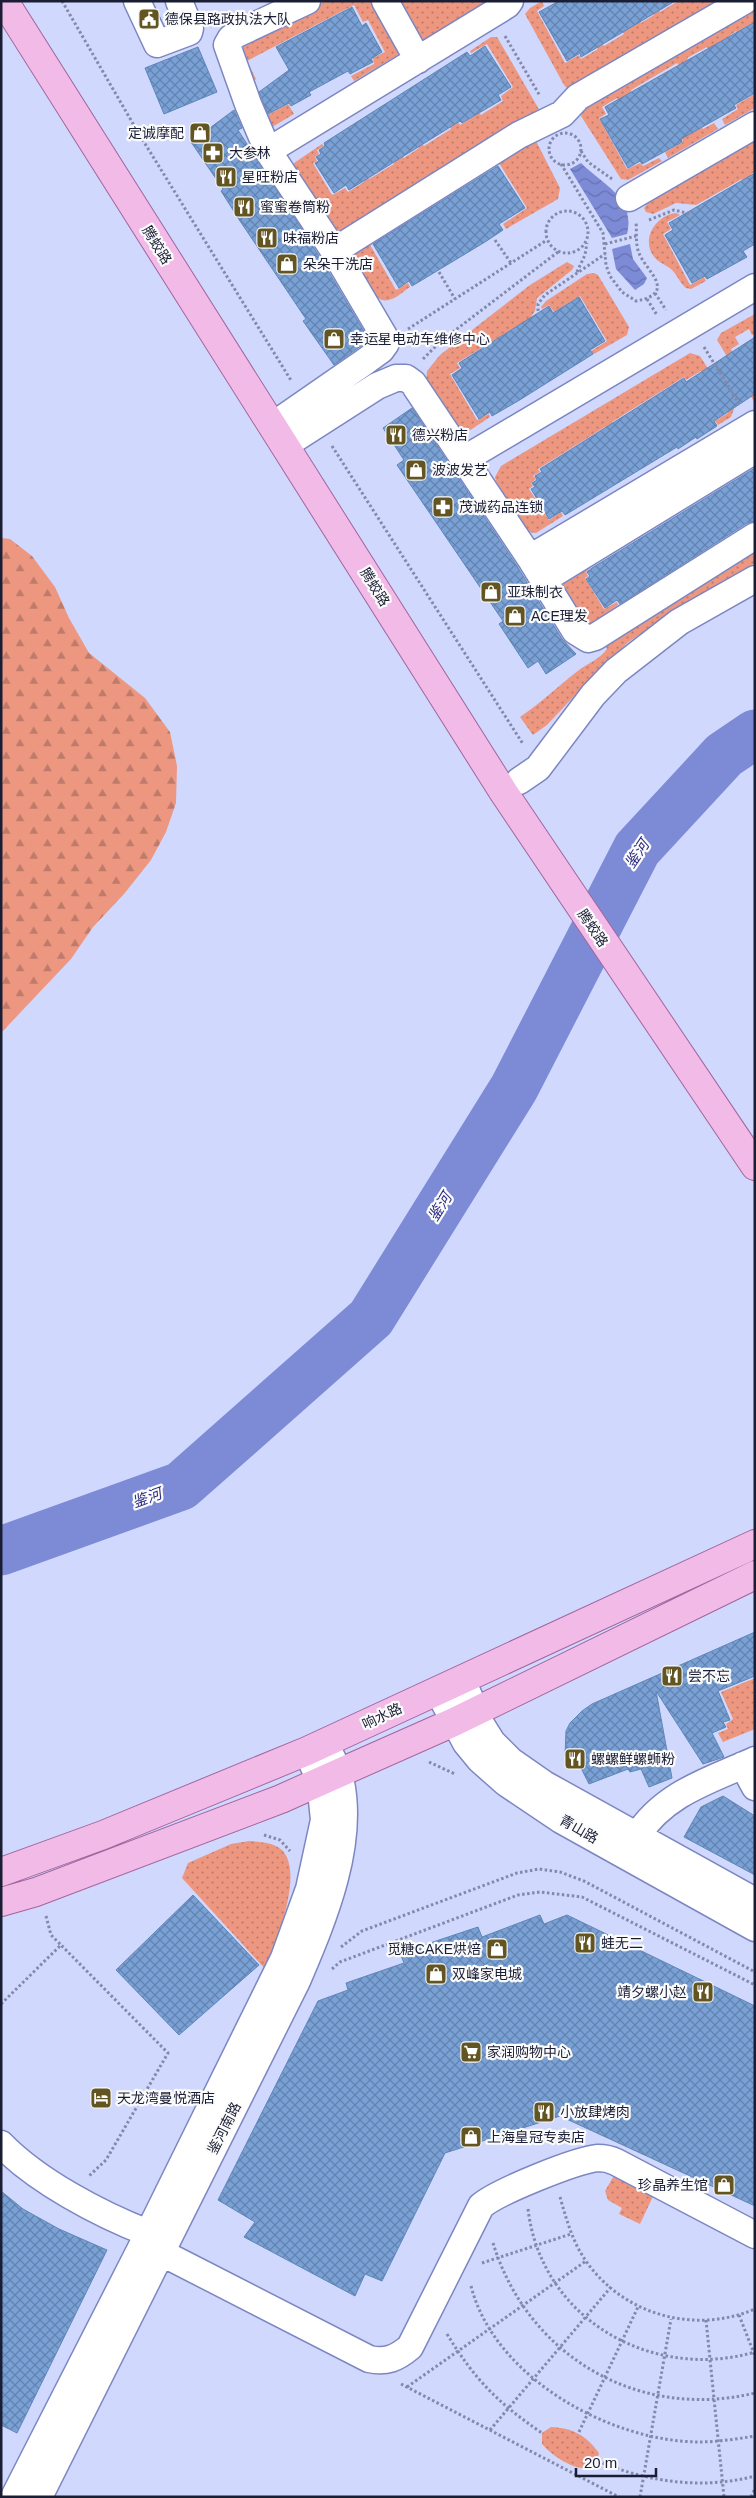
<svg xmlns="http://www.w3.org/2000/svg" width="756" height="2498" font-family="Arial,'Noto Sans SC',sans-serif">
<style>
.green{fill:url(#green-dots)}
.forest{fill:url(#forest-firs)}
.water{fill:url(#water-waves)}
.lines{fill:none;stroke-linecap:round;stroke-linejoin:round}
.river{stroke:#7d8bd6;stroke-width:49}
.building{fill:url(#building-cross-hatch);stroke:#5f86b9}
.minor-casing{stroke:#7c87c1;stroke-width:29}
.major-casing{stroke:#a1669d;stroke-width:30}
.path{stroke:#8389a9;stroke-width:3;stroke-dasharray:2.5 2.5;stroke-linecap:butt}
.minor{stroke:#fff;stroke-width:26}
.major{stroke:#f2bae6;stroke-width:28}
.labels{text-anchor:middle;stroke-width:4.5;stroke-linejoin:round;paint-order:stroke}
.poi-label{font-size:14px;fill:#1a1e35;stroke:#fbfbfb;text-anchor:start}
.street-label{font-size:14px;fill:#1a1e35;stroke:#fbfbfb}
.water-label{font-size:15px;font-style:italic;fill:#292a82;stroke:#fbfbfb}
</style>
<defs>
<pattern id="green-dots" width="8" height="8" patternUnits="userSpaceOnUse" patternTransform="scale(1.25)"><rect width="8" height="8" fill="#ed9781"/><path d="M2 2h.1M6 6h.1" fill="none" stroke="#bf7b6a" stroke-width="1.8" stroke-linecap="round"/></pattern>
<pattern id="forest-firs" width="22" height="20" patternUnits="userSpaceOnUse" patternTransform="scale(1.25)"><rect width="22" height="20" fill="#ed9781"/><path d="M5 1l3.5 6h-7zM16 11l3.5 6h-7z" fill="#bf7b6a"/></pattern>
<pattern id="water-waves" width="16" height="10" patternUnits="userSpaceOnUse" patternTransform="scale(1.25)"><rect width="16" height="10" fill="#7d8bd6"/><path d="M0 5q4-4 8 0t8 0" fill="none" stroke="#6671ae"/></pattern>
<pattern id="building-cross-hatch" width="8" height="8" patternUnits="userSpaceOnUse" patternTransform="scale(1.25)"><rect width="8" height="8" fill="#79a1d6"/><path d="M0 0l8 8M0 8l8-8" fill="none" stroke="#6283ae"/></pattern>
</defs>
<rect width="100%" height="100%" fill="#d0d8fe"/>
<!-- green -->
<path class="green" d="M326 1H373L402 51 401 53 354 81 351 76 374 64 373 58 385 52 368 20 363 22 354 5 247 61 256 79 250 84 266 116 288 104 294 114 269 129 263 127 245 88 244 83 249 76 239 54 241 43Z
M400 1H486L484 6 424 41 419 38Z
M542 1 544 6 537 11 565 63 579 55 581 59 598 49 596 46 601 42 604 46 624 34 621 29 638 19 641 23 654 15 651 11 657 8 660 12 678 1H729L568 89 564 85 525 14 530 8Z
M755 8V22L740 30 739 36 736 31 710 51 707 47 687 58 690 64 681 68 677 63 631 90 633 96 620 103 617 98 602 107 606 114 599 118 627 169 640 163 643 166 659 158 662 161 628 180 621 179 581 116 583 107Z
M491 37H497L540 111 340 239 293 169 294 163 322 144 324 146 317 150 319 154 315 157 317 161 313 163 332 195 345 188 348 192 364 182 362 177 366 175 369 179 394 164 392 160 401 154 404 158 419 148 416 144 420 142 424 146 451 129 449 125 457 120 460 125 478 114 476 109 481 115 503 101 501 96 513 87 487 44 471 53 470 51Z
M755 94V108L725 125 722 119 738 109 736 105Z
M714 123 718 129 668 158 665 152 683 142 681 136 700 125 703 129Z
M755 139V172L751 174 755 179 745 185 742 179 696 205 676 203 653 214 646 212 644 208 650 200Z
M520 140 536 141 560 188 558 199 506 229 503 224 527 208 499 163 369 243 396 290 408 283 410 287C401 293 388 307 377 297L349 253Z
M676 213 680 215 667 222 671 229 663 234 690 285 704 277 706 281 691 289 686 288C680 283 677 275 672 270 667 265 660 263 656 259 639 242 655 215 676 213Z
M567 262 574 266 572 270 537 298 535 311 530 318 532 323 517 332 514 328 457 363 460 368 450 374 477 420 489 414 490 417 463 435 426 383 427 371 440 355 530 285Z
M594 273 598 275 629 327 627 335 594 354 591 351 607 341 580 296 554 312 549 305 542 309 541 307 546 301 587 274Z
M755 314V334L752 335 749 329 735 337 739 344 731 349 755 393V403L717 340 721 333Z
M690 353 700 356 734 409 731 417 718 425 715 421 728 413 701 371 686 380 684 377 612 422 615 428 609 432 605 427 538 469 540 472 533 476 536 479 531 483 533 486 529 489 549 520 561 512 563 516 536 533 528 532 496 481 495 477 501 466Z
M755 549V563L692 599 627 643 577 693 547 725 533 735 520 717C541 703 558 686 579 670 588 663 600 659 607 649L605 645Z
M588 565 590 568 586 572 588 576 585 578 604 609 617 602 618 605 589 625 583 624 560 592 561 583Z
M755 1678V1729L723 1742 718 1733 728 1729 726 1724 733 1719 721 1692Z
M249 1841C260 1842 273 1842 282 1850 305 1874 275 1942 266 1970L182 1878 188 1863 231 1844Z
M616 2172 655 2192 640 2224 619 2214 622 2208 608 2200 605 2191Z
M551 2427C573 2428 586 2435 599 2453 593 2485 554 2458 542 2444V2433Z"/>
<!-- forest -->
<path class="forest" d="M1 538 10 539 32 556 55 587 69 618 89 653 145 698 170 732 177 766 176 803 166 832 151 860 124 894 93 927 71 959 1 1033Z"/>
<!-- water -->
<path class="water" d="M581 163C602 184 636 198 627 234L612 238 570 169Z
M630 244 633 259 647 278 644 284 635 290 616 269 612 249Z"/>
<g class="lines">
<!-- river -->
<path class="river" d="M1 1551 181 1486 371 1318 514 1088 637 849 724 755 755 734"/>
</g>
<!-- building -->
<path class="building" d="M559 1H675L581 57 580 53 567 61 539 12Z
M352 7 362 26 366 23 382 52 371 59 373 62 350 74 348 71 309 92 311 95 291 106 289 103 268 114 259 92 289 70 276 47Z
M755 22V93L734 105 736 108 681 139 682 142 642 164 640 161 628 168 600 119 609 115 605 107Z
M485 46 511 87 498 95 501 100 462 123 460 121 349 190 346 185 334 193 315 163 319 161 316 157 321 154 319 150 325 146 324 143 467 52 470 56Z
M198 47 217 92 164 114 145 68Z
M234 110 242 128 238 130 321 259 369 340 334 365 303 321 306 319 240 221 221 191 223 189 191 142Z
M498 166 525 208 499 224 503 230 485 242 412 286 409 281 399 288 373 244Z
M755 173V244L743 251 747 257 707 279 705 276 692 283 665 235 673 230 669 223Z
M579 297 605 341 590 350 593 354 518 401 492 416 490 412 479 419 452 375 462 368 459 363 549 306 553 313Z
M755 337V394L714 421 717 426 697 439 696 437 678 449 677 447 565 515 562 511 549 519 531 489 535 487 532 483 537 480 535 476 542 472 540 469 684 378 686 382Z
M412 408 517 566 562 639 576 654 546 674 538 661 528 668 499 624 503 621 397 465 404 460 383 428Z
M755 468V521L747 523 620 604 617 600 605 608 586 579 590 576 587 572 592 568Z
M755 1632V1676L718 1691 730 1720 723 1722 726 1727 712 1733 724 1757 703 1764 656 1691 672 1778 649 1787 641 1769 630 1772 628 1769 589 1784 580 1766H571L565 1756 566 1731 570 1723 582 1711 592 1704Z
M723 1796 755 1816V1875L684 1837 701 1807Z
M193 1895 259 1965 179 2035 116 1970Z
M540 1915 544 1924 567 1915 755 2006V2206L560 2116 445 2153 382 2281 365 2274 355 2296 244 2237 255 2222 218 2200 318 2001 348 1990 346 1983 404 1963 400 1953 478 1927 482 1937Z
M1 2191 23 2209 59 2229 107 2250 17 2433 1 2425Z"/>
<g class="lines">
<!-- minor casing -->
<g class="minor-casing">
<path id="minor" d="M137 1 157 44 189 32 190 28 179 1
M385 1 418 60
M268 151 507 5 510 1
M629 198 755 125
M334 251 519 135 562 114 578 97 744 1
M272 426 363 363 381 350 386 343 384 336 334 251 268 151 248 104 227 45 231 38 237 34 307 1
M285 445 377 386 396 378H406L413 383 530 558 575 631 588 639 595 637 755 536
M463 460 755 287
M530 558 755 424
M543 580 755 450
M519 781 538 768 593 695 616 671 679 622 755 579
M462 1680 482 1726 492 1742 511 1761 544 1784 755 1901
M438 1691 466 1743 480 1760 506 1783 561 1820 755 1928
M743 1765 755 1787
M637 1836C664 1793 711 1780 755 1760
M1 2144C37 2181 99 2214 148 2233
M162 2253 369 2359C386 2363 397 2358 410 2347L481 2206C497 2192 576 2160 598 2158 605 2158 610 2159 616 2162L755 2235
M14 2497 143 2244 284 1958 309 1889 324 1820 320 1781 307 1751
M39 2497 297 1981C323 1920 357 1841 339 1774 336 1764 329 1753 325 1743"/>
</g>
<!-- major casing -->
<g class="major-casing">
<path id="major" d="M4 1 504 793 755 1166
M1 1872 103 1835 307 1751 755 1544
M1 1902 36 1892 281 1799 339 1773 454 1722 755 1575"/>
</g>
<!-- path -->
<path class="path" d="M62 1 139 134 292 382
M505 36 540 96
M549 149a16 16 0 1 1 32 0a16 16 0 1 1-32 0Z
M581 151 588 162 612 179
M561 164 603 233 606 265 610 276 622 292 636 301C679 293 645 270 639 253 635 243 637 233 636 222
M546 232a21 21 0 1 1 42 0a21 21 0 1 1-42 0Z
M649 220 674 210 691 214
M495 240 511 263
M605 244 636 236
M439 272 455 299
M577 272 585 255 587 243
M655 293 666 310
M647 299 657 315
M538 311V304L545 295 605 254
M408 329 547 240
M704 347 739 404
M423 359 441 341 558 252
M332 446 523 744
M429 1762 455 1774
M264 1835 280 1840 290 1851
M46 1916 51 1935 61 1945
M341 1947 362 1931 517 1873 539 1869 560 1872 584 1881 755 1972
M332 1969 340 1962 518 1895 540 1892 582 1897 755 1985
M1 2004 61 1945 168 2053 106 2160 89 2176
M560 2197C565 2215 570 2232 578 2248 612 2311 689 2337 755 2309
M528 2209C541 2319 652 2382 755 2352
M493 2243C528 2357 639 2421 755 2393
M482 2263 571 2234
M471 2286C494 2377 609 2441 698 2442 717 2442 737 2439 755 2436
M739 2315 755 2356
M706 2320 724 2497
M447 2334C475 2380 498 2403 542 2433
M401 2384 619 2497
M407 2387 586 2261
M490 2430 611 2287
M579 2432 638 2307
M598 2461C647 2482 702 2490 755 2476
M640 2497 671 2319
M751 2497 755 2489"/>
<!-- minor -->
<use href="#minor" class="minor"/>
<!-- major -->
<use href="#major" class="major"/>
</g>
<!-- icons -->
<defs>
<g id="civic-square" transform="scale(1.125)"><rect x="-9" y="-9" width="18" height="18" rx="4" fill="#625522" stroke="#fbfbfb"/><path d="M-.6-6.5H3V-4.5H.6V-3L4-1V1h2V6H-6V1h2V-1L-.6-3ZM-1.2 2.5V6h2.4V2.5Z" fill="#fff"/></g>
<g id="shop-square" transform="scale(1.125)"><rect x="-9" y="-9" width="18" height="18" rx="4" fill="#625522" stroke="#fbfbfb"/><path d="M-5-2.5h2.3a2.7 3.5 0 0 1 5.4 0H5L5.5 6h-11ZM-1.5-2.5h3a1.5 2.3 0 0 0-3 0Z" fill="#fff"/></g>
<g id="pharmacy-square" transform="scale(1.125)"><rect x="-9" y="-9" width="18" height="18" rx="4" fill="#625522" stroke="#fbfbfb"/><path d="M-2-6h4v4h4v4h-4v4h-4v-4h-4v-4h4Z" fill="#fff"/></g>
<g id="restaurant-square" transform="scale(1.125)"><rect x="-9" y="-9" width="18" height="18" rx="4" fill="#625522" stroke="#fbfbfb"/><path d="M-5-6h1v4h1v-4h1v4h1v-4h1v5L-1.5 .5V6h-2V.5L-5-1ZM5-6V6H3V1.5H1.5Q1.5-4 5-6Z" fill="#fff"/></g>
<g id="supermarket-square" transform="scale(1.125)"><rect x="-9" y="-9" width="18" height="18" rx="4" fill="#625522" stroke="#fbfbfb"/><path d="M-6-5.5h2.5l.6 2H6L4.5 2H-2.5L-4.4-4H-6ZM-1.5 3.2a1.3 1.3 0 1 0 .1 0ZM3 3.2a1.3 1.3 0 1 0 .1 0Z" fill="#fff"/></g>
<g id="hotel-square" transform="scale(1.125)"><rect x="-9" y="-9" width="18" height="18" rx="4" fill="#625522" stroke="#fbfbfb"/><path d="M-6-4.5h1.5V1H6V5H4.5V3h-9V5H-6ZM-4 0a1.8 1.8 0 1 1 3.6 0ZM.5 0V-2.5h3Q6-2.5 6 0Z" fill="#fff"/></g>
</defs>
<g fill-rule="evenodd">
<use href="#civic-square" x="149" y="19"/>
<use href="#shop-square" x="200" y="133"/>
<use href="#pharmacy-square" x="213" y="153"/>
<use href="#restaurant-square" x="226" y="177"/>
<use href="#restaurant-square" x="244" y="207"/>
<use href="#restaurant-square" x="267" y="238"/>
<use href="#shop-square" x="287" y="264"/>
<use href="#shop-square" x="334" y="339"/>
<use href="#restaurant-square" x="396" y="435"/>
<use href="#shop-square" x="416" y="470"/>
<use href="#pharmacy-square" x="443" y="507"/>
<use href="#shop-square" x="491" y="592"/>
<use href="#shop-square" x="515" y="616"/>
<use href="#restaurant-square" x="672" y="1676"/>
<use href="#restaurant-square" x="575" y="1759"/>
<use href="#restaurant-square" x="585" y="1943"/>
<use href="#shop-square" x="497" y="1949"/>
<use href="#shop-square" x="436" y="1974"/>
<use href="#restaurant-square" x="703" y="1992"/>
<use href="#supermarket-square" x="471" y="2052"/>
<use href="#hotel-square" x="101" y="2098"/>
<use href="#restaurant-square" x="544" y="2112"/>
<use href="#shop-square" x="471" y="2137"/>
<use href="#shop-square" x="724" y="2185"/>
</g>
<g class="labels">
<!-- poi labels -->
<g class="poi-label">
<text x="165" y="24">德保县路政执法大队</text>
<text x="184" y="138" text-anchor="end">定诚摩配</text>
<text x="229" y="158">大参林</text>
<text x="242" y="182">星旺粉店</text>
<text x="260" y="212">蜜蜜卷筒粉</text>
<text x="283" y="243">味福粉店</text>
<text x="303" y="269">朵朵干洗店</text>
<text x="350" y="344">幸运星电动车维修中心</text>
<text x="412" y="440">德兴粉店</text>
<text x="432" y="475">波波发艺</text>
<text x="459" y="512">茂诚药品连锁</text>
<text x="507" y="597">亚珠制衣</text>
<text x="531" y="621">ACE理发</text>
<text x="688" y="1681">尝不忘</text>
<text x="591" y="1764">螺螺鲜螺蛳粉</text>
<text x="601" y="1948">蛙无二</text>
<text x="481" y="1954" text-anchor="end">觅糖CAKE烘焙</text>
<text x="452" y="1979">双峰家电城</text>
<text x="687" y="1997" text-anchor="end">靖夕螺小赵</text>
<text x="487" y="2057">家润购物中心</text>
<text x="117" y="2103">天龙湾曼悦酒店</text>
<text x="560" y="2117">小放肆烤肉</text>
<text x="487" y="2142">上海皇冠专卖店</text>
<text x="708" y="2190" text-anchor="end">珍晶养生馆</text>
</g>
<!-- street labels -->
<g class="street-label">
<text transform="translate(157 245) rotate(58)" y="5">腾蛟路</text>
<text transform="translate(375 587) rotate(58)" y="5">腾蛟路</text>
<text transform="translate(593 928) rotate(56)" y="5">腾蛟路</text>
<text transform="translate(382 1716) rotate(-25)" y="5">响水路</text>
<text transform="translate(579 1829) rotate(30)" y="5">青山路</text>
<text transform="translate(224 2128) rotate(-63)" y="5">鉴河南路</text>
</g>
<!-- water labels -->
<g class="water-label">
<text transform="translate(637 854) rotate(-56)" y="5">鉴河</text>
<text transform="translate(440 1207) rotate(-58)" y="5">鉴河</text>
<text transform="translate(147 1498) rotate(-20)" y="5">鉴河</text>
</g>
</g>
<!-- border -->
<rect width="756" height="2498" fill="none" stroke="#1a1e35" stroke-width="5"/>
<!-- scale -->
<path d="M576 2468v8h80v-8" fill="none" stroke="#1a1e35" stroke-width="2.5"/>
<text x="584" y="2468" font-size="15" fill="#1a1e35" stroke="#fbfbfb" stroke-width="4" paint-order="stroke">20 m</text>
</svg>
